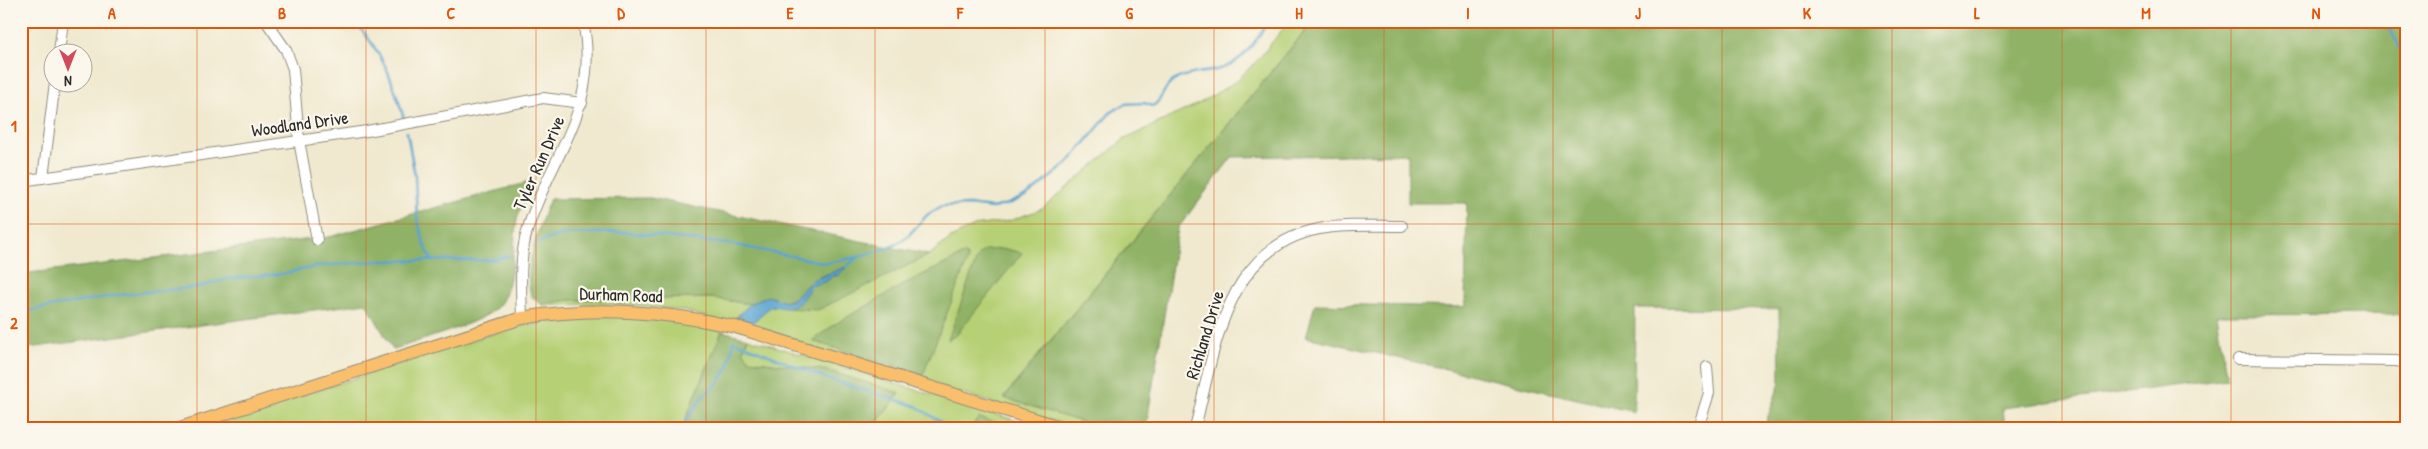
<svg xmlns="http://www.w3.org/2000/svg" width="2428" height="449" font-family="'Patrick Hand',sans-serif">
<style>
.green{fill:#b6d075;stroke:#707e50;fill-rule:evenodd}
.forest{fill:#90b266;stroke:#5e6e48}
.water{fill:#57a2cf;stroke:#41667d}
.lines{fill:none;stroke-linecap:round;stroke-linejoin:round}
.stream{stroke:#57a2cf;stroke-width:2.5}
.minor-casing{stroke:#8e8a7d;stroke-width:12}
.major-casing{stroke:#8e8a7d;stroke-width:14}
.minor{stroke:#fff;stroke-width:10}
.major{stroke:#f9bf6d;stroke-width:12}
.grid{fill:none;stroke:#df570e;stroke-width:1;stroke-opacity:0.55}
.labels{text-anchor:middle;stroke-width:4.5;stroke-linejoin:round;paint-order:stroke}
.street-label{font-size:18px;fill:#2b2b2b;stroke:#fbf7ec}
.neatline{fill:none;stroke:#df570e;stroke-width:2}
.grid-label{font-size:16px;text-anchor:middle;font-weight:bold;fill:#df570e}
</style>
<rect width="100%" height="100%" fill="#fbf7ec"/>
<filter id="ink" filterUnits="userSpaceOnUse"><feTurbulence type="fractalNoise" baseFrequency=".02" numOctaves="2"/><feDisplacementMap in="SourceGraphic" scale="10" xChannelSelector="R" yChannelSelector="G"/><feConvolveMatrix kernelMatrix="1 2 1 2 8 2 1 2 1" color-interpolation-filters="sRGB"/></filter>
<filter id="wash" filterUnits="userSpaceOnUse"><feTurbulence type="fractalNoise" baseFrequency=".0096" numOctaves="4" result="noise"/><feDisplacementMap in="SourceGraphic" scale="20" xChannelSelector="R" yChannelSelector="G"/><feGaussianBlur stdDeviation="1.12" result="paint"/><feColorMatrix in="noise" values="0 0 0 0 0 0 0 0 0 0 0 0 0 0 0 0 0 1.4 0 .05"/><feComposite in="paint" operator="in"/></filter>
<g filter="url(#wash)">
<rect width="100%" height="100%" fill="#f0e9cf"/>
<!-- green -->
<path class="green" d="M1289 21H1313L1004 397 1101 428H1076L688 312C640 303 592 303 544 306L541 304 569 300 711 298 750 304 734 319 752 321 770 306 786 308 929 255 951 238 974 226 1009 221 1042 209 1123 140 1200 103 1235 82 1258 60ZM968 259 964 268 904 284Z
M618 315 685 322 722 331 682 428H298L297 424 294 428H199L511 328 576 317Z
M748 338 1040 428H1013L979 418 970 428H872L900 394 829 371 750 360 743 352Z"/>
<!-- forest -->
<path class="forest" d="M1313 21H2407V314L2216 315 2227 379 2003 408 2005 428H1764L1780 382 1779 309 1635 308 1634 412 1306 337 1315 304 1465 307 1467 203H1408V154L1232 157 1178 228 1146 428H1101L1004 398Z
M533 181C528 193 520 207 517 220 512 245 516 294 493 311 472 326 419 340 393 350L366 303 21 349V274L329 237Z
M650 198 929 255 818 310 786 308C800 304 803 297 811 286 815 284 835 275 839 275L847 267 819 277 807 285 798 296 785 302 762 298 750 304 711 298 569 300 541 304C538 301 534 300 532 296 521 275 541 220 550 199Z
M1006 249 1022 253 956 335 948 340 978 255 985 250Z
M965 254 968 259 923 375 812 341 832 326 904 284Z
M722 331 748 338 743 351 750 360 829 371 900 393 872 428H682Z
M979 418 1013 428H970Z"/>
<!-- water -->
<path class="water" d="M848 266 839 275 833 276 827 281 811 286C804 295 801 307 787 308 781 308 777 305 771 306L751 324 734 320 750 304 762 298 768 296 785 302 792 300 813 280Z"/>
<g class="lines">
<!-- stream -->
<path class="stream" d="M354 21C383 53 392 78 404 119
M2386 21 2407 62
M407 132 415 176 417 217 424 244 433 262
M537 243 563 234 624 232 735 245 826 263 858 257 893 246 907 237 927 215 942 206 969 205 992 208 1008 204 1028 195 1068 163 1110 113 1125 104 1144 103 1153 106C1162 100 1163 89 1172 82 1184 73 1202 73 1216 70 1241 65 1256 42 1268 21
M846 267 857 258
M21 312 118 295 199 287 227 279 282 274 319 266 378 261 490 260 509 256
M681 428 702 397 718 383 728 367 734 341 828 379 916 406 950 428"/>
</g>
</g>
<g filter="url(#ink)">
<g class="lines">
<!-- minor casing -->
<g class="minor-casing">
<path id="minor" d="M266 21 286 50 293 69 299 140 317 240
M59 52 63 21
M43 178 55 82
M21 181 367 131 543 98 582 103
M522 318C521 288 519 260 527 231 550 154 601 111 583 21
M2238 359 2395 361 2405 362 2407 368
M1195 428C1215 350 1224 248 1319 229 1346 224 1375 226 1402 226
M1698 428 1709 393 1707 367"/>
</g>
<!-- major casing -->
<g class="major-casing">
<path id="major" d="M180 428 522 318C595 306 663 311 736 327L1063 428"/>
</g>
<!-- minor -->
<use href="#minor" class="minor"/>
<!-- major -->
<use href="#major" class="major"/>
</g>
</g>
<!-- grid -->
<path class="grid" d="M197 21V428M366 21V428M536 21V428M706 21V428M875 21V428M1045 21V428M1214 21V428M1384 21V428M1553 21V428M1722 21V428M1892 21V428M2062 21V428M2231 21V428M21 224H2407"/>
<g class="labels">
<!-- street labels -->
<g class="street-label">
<text transform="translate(300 124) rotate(-8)" y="6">Woodland Drive</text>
<text transform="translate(539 163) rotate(-66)" y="6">Tyler Run Drive</text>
<text transform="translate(621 295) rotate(2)" y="6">Durham Road</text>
<text transform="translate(1205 335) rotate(-73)" y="6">Richland Drive</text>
</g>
</g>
<!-- margin -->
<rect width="2428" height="449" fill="none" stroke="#fbf7ec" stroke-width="55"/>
<!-- north arrow -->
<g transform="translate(68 68) rotate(180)"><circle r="24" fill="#fbf7ec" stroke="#a8a59f"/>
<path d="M0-4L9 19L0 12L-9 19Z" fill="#d1495b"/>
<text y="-8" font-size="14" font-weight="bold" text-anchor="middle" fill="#2b2b2b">N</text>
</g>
<rect x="28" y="28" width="2372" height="394" class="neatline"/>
<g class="grid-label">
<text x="112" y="19">A</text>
<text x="282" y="19">B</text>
<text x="451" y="19">C</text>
<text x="621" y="19">D</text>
<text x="790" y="19">E</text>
<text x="960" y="19">F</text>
<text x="1129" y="19">G</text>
<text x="1299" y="19">H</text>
<text x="1468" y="19">I</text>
<text x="1638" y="19">J</text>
<text x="1807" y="19">K</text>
<text x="1977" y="19">L</text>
<text x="2146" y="19">M</text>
<text x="2316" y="19">N</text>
<text x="14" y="132">1</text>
<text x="14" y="329">2</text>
</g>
</svg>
